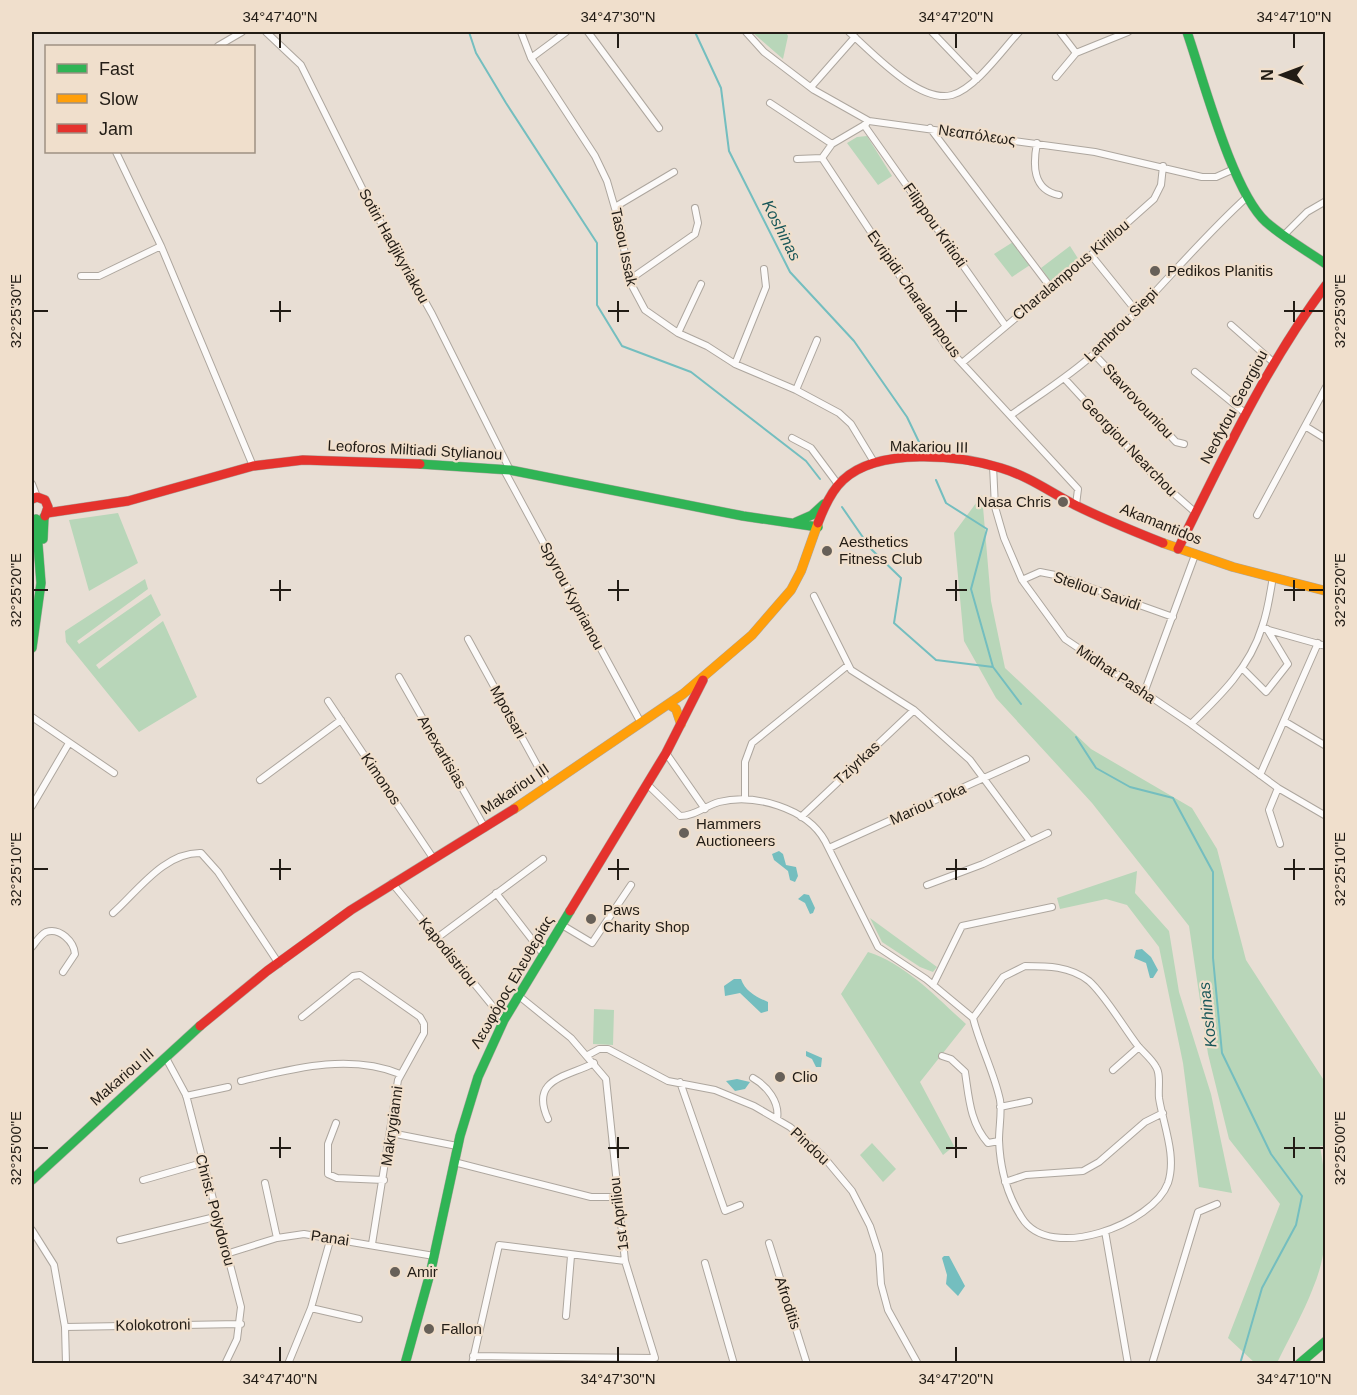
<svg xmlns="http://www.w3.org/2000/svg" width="1357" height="1395" font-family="Arial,sans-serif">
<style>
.green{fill:#b8d6b9}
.water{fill:#74bebf}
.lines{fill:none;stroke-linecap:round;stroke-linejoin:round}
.stream{stroke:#74bebf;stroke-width:2}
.street-casing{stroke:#ada69e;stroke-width:8}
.fast-casing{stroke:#ada69e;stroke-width:10}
.slow-casing{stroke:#ada69e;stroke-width:10}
.jam-casing{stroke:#ada69e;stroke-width:10}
.street{stroke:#fcfaf9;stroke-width:6}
.fast{stroke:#30b455;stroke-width:9}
.slow{stroke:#ff9f0a;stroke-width:9}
.jam{stroke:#e5322d;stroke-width:9}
.ticks{fill:none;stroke:#221c15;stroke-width:2}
.poi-dot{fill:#676058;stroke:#f0dfcc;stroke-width:2}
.labels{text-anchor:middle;stroke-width:4.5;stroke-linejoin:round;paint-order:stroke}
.street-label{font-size:15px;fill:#221c15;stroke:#f0dfcc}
.poi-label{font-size:15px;fill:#221c15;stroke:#f0dfcc;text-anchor:start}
.water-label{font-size:16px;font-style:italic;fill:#195759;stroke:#f0dfcc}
.neatline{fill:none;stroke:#221c15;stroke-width:2}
.ticks-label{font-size:15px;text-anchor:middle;fill:#221c15}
</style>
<rect width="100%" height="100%" fill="#e8ded4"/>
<!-- green -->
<path class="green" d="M752 32H786L788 36 783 59Z
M867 136 892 176 878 185 847 143 857 137Z
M1013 242 1030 265 1012 277 994 254Z
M1070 246 1079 260 1051 282 1041 268Z
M982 495 991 601 1005 668 1091 749 1192 808 1217 849 1246 960 1325 1082V1146H1320C1328 1191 1332 1244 1313 1288 1303 1314 1289 1338 1277 1363H1255L1228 1338 1280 1204 1229 1139 1208 1054 1189 926 1092 803 996 698 964 641 954 533Z
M118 513 138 563 89 591 69 520Z
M145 579 148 589 77 641 79 644 151 594 161 615 96 665 99 669 163 621 197 697 139 732 66 642 65 631Z
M1137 871 1135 893 1169 931 1179 992 1211 1094 1232 1193 1199 1187 1183 1063 1159 947 1127 905 1106 899 1060 909 1057 898Z
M870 918 937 967 933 972 920 967 882 942Z
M868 952C906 964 937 998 966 1024L920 1082 954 1146 943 1155 841 994Z
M594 1009 614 1010 613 1045 593 1044Z
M872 1143 896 1169 883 1182 860 1155Z"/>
<!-- water -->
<path class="water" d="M779 851 783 854 786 865 796 867 798 876 795 882 790 880 788 871 774 860 772 854Z
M804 894 809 895 815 908 813 913 810 914 805 903 798 899Z
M1142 949 1151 957 1158 970 1153 978H1150L1146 963 1134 958 1136 950Z
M734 979H741C745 991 756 997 768 1002V1011L761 1013 740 993 725 996 724 986Z
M806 1051 822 1058 821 1067H816L812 1059 806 1056Z
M737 1079 750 1082 745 1089 735 1091 726 1081Z
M944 1256H949L965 1286 958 1296 946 1284 947 1275 942 1258Z"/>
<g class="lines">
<!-- stream -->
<path class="stream" d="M469 32 476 53 506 103 597 243V305L622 346 691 372 806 461 820 479
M695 32 721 88 729 151 790 272 854 341 907 417 919 442
M936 480 946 503 987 529 971 589 993 667 1021 704
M842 507 871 549 901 578 894 623 936 660 993 667
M1076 737 1096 768 1130 787 1173 798 1213 872V958L1222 1053 1271 1154 1302 1196 1296 1225 1262 1288 1240 1364"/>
<!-- street casing -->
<g class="street-casing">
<path id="street" d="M266 32 301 65 367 198 432 314 510 470
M521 32 531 58 595 156 607 181 621 229 629 280 645 310 678 333 707 346 735 364 796 390 839 413 851 424 874 462
M588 32 659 128
M746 32 764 52 814 90 869 121 1095 152 1202 177H1216L1234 169
M849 32C872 52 919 104 952 95 976 88 1003 49 1019 32
M932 32 977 79
M1060 32 1076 53
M218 46 242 32
M531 58 566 32
M1056 77 1076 53 1128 32
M811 87 855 37
M770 103 832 144
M864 125 1005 325
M930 128 1051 288
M1037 143C1033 164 1032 190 1059 195
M116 152 161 246 253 466
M822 158 946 346 1078 489 1076 505
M797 159 822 158 832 144 866 124
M615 207 674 172
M1284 235 1307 212 1326 201
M1091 255 1137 312
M81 276H99L161 246
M629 280 695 234 698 223 695 208
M1231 325 1273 362
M678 333 701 284
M1094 354 1176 442 1184 444
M962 363 1091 255 1154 199 1161 185 1163 166
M735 364 766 287 764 269
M1195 372 1245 413
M1064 378 1155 477 1196 513
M796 390 817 340
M1011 415C1039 395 1070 376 1096 352 1149 303 1193 246 1247 197
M1305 426 1326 439
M792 438 811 448 837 483
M993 466 995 507 1004 538 1022 580 1065 639 1191 724 1278 788 1326 816
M504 470 641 723
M32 484 37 497
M1257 515 1326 387
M1022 580 1040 572 1055 575 1173 617
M814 596 851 670 914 710 970 760 1030 841
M1265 629 1326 646
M468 639 548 785
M1242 668 1266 692 1288 664 1267 629
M399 677 485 828
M1144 693 1195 555
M328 701 433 858
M32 717 114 773
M1284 721 1326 746
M1191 724C1220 696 1250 667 1262 627 1268 611 1270 593 1273 577
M666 753 705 809
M1260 775 1318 643
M260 780 341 720
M647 784 680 816C695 816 705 806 719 802 754 793 807 808 825 841L878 947 926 979 973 1018
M1278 788 1269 810 1280 844
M745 799V762L752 743 847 666
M32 806 69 743
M801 817 914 710
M829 848 1026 759
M392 883 504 1020
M927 885 983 864 1048 833
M496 893 544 955
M113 913C137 892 164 852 201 853L218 872 279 964
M562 925 592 943 631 885
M437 938 543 859
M32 947C36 942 40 935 46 932 60 927 74 942 75 954L63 972
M1025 966C1047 966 1070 966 1089 981 1105 995 1124 1028 1138 1046 1144 1053 1152 1059 1156 1067 1161 1074 1158 1089 1159 1098 1163 1124 1177 1156 1168 1183 1153 1224 1050 1263 1022 1218 1007 1195 1000 1168 999 1140 999 1127 1002 1112 1000 1100 994 1072 980 1046 973 1018L1003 977Z
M933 985 962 926 1052 907
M302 1017 353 976 360 975 420 1017 424 1024V1033L398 1080 372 1244
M588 1055 599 1049H608L668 1081 715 1090 754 1106 790 1127 822 1155 852 1191 870 1226 879 1254 881 1284 888 1310 918 1364
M942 1056 951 1059 965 1072C969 1098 970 1123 988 1143L999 1141
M166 1058 186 1095 241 1307 237 1339 225 1364
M1113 1070 1139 1047
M753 1078C767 1086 780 1102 777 1119
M241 1081C292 1069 348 1053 400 1074
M680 1082 725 1211 740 1205
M186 1096 228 1087
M1000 1107 1029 1101
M548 1119C529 1078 568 1077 594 1063
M336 1123 328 1144V1174L337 1178 384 1180
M391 1133 457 1146
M454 1162 591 1197H616
M143 1180 202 1163
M1005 1182 1026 1175 1083 1171 1099 1162 1145 1122 1163 1113
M265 1183 277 1238
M32 1230 54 1265 65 1327 66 1364
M1105 1231 1128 1364
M120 1240 215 1217
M769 1243 807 1364
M226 1254 277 1238 304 1234 434 1256
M705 1263 734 1364
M311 1308 359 1319
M566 1316 571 1256
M65 1327 241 1324
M473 1356 655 1358 625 1261 606 1079 571 1038 519 996
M288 1364 311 1308 331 1237
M472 1364 499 1245 625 1261
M1152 1364 1198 1212 1217 1204"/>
</g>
<!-- fast casing -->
<g class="fast-casing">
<path id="fast" d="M1187 32C1203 78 1232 191 1266 222 1284 238 1306 250 1326 264
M420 464 510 470 743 516 818 527
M796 522 812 515 824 504
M43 539 44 517
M32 648 41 583 36 519
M32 1180 200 1026
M405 1364 431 1270 460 1136 478 1077 504 1020 570 911
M1299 1364 1326 1341"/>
</g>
<!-- slow casing -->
<g class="slow-casing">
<path id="slow" d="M1163 543 1233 567 1326 591
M670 705 676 709 681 724
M514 809 683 694 752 635 791 590 801 571 818 523"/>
</g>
<!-- jam casing -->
<g class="jam-casing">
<path id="jam" d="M32 499 37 497 45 500 48 507 45 516
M47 513 128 501 253 466 303 460 420 464
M818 523C824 507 831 491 843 480 878 447 959 455 1001 468 1028 476 1050 492 1075 505 1103 519 1133 531 1163 543
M1178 549C1223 458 1265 367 1326 285
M570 911 666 753 703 680
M200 1026 267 971 351 910 514 809"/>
</g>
<!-- street -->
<use href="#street" class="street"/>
<!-- fast -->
<use href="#fast" class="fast"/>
<!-- slow -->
<use href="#slow" class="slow"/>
<!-- jam -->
<use href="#jam" class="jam"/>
</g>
<!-- ticks -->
<path class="ticks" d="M280 33V48M618 33V48M956 33V48M1294 33V48M280 301V322M618 301V322M956 301V322M1294 301V322M33 311H48M270 311H291M608 311H629M946 311H967M1284 311H1305M1309 311H1324M280 580V601M618 580V601M956 580V601M1294 580V601M33 590H48M270 590H291M608 590H629M946 590H967M1284 590H1305M1309 590H1324M280 859V880M618 859V880M956 859V880M1294 859V880M33 869H48M270 869H291M608 869H629M946 869H967M1284 869H1305M1309 869H1324M280 1137V1158M618 1137V1158M956 1137V1158M1294 1137V1158M33 1148H48M270 1148H291M608 1148H629M946 1148H967M1284 1148H1305M1309 1148H1324M280 1347V1362M618 1347V1362M956 1347V1362M1294 1347V1362"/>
<!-- markers -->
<g class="poi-dot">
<circle cx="1155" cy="271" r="6"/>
<circle cx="1063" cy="502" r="6"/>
<circle cx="827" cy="551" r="6"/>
<circle cx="684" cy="833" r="6"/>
<circle cx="591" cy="919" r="6"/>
<circle cx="780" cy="1077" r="6"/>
<circle cx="395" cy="1272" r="6"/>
<circle cx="429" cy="1329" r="6"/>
</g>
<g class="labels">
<!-- street labels -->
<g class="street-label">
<text transform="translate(977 135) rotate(8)" y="5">Νεαπόλεως</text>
<text transform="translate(935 225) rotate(55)" y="5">Filippou Kritioti</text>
<text transform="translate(394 246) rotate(61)" y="5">Sotiri Hadjikyriakou</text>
<text transform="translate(624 247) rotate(78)" y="5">Tasou Issak</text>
<text transform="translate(1071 270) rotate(-40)" y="5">Charalampous Kirillou</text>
<text transform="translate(914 294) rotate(55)" y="5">Evripidi Charalampous</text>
<text transform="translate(1121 325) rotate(-45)" y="5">Lambrou Siepi</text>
<text transform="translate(1138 401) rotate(47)" y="5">Stavrovouniou</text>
<text transform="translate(1234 407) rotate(-62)" y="5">Neofytou Georgiou</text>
<text transform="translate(929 447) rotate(1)" y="5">Makariou III</text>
<text transform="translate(1129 447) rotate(46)" y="5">Georgiou Nearchou</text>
<text transform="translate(415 450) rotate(3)" y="5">Leoforos Miltiadi Stylianou</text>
<text transform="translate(1161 524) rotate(22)" y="5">Akamantidos</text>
<text transform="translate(1097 591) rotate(19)" y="5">Steliou Savidi</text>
<text transform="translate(572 596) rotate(62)" y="5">Spyrou Kyprianou</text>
<text transform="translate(1116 674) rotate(34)" y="5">Midhat Pasha</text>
<text transform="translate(508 712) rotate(61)" y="5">Mpotsari</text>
<text transform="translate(442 752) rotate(60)" y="5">Anexartisias</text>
<text transform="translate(857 763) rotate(-43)" y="5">Tziyrkas</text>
<text transform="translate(381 779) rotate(56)" y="5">Kimonos</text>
<text transform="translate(515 789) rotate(-34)" y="5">Makariou III</text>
<text transform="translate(928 804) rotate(-24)" y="5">Mariou Toka</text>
<text transform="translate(448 952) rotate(51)" y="5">Kapodistriou</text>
<text transform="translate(512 982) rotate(-60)" y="5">Λεωφόρος Ελευθερίας</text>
<text transform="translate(122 1077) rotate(-41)" y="5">Makariou III</text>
<text transform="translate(392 1126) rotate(-82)" y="5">Makrygianni</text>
<text transform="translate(810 1146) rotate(43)" y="5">Pindou</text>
<text transform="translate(215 1210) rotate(75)" y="5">Christ. Polydorou</text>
<text transform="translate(619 1214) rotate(-97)" y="5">1st Apriliou</text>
<text transform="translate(330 1238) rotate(8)" y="5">Panai</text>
<text transform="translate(788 1303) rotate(72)" y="5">Afroditis</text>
<text transform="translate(153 1325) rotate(-1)" y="5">Kolokotroni</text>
</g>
<!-- poi labels -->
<g class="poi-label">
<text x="1167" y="276">Pedikos Planitis</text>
<text x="1051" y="507" text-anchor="end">Nasa Chris</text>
<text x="839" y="547">Aesthetics<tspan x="839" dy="17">Fitness Club</tspan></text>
<text x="696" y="829">Hammers<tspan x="696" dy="17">Auctioneers</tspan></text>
<text x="603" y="915">Paws<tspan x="603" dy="17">Charity Shop</tspan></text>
<text x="792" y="1082">Clio</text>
<text x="407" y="1277">Amir</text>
<text x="441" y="1334">Fallon</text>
</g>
<!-- water labels -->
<g class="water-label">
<text transform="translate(782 230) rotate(63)" y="6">Koshinas</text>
<text transform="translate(1207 1015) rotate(-96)" y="6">Koshinas</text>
</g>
</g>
<!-- border -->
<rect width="1357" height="1395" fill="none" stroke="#f0dfcc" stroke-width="66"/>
<!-- legend -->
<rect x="45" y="45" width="210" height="108" fill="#f0dfcc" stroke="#9e9183" stroke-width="1.5"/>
<rect x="57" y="64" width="30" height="9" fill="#30b455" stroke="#9e9183" stroke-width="1.5"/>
<text x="99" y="75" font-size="18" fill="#221c15">Fast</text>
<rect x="57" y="94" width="30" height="9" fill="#ff9f0a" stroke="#9e9183" stroke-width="1.5"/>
<text x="99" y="105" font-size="18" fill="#221c15">Slow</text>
<rect x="57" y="124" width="30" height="9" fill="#e5322d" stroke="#9e9183" stroke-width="1.5"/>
<text x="99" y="135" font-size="18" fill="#221c15">Jam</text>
<!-- north arrow -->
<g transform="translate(1282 75) rotate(270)" stroke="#f0dfcc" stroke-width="4.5" paint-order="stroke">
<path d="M0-4.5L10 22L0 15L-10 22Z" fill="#221c15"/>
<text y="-9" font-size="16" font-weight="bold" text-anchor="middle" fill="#221c15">N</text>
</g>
<rect x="33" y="33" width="1291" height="1329" class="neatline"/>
<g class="ticks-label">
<text x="280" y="22">34°47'40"N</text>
<text x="618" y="22">34°47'30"N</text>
<text x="956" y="22">34°47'20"N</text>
<text x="1294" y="22">34°47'10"N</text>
<text transform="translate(1340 311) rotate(-90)" y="5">32°25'30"E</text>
<text transform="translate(16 311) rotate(-90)" y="5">32°25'30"E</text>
<text transform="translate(1340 590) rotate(-90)" y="5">32°25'20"E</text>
<text transform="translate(16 590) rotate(-90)" y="5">32°25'20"E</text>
<text transform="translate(1340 869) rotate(-90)" y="5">32°25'10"E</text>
<text transform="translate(16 869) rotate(-90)" y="5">32°25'10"E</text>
<text transform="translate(1340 1148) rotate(-90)" y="5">32°25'00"E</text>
<text transform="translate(16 1148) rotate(-90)" y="5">32°25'00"E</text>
<text x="280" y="1384">34°47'40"N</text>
<text x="618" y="1384">34°47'30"N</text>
<text x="956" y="1384">34°47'20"N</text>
<text x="1294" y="1384">34°47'10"N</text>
</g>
</svg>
